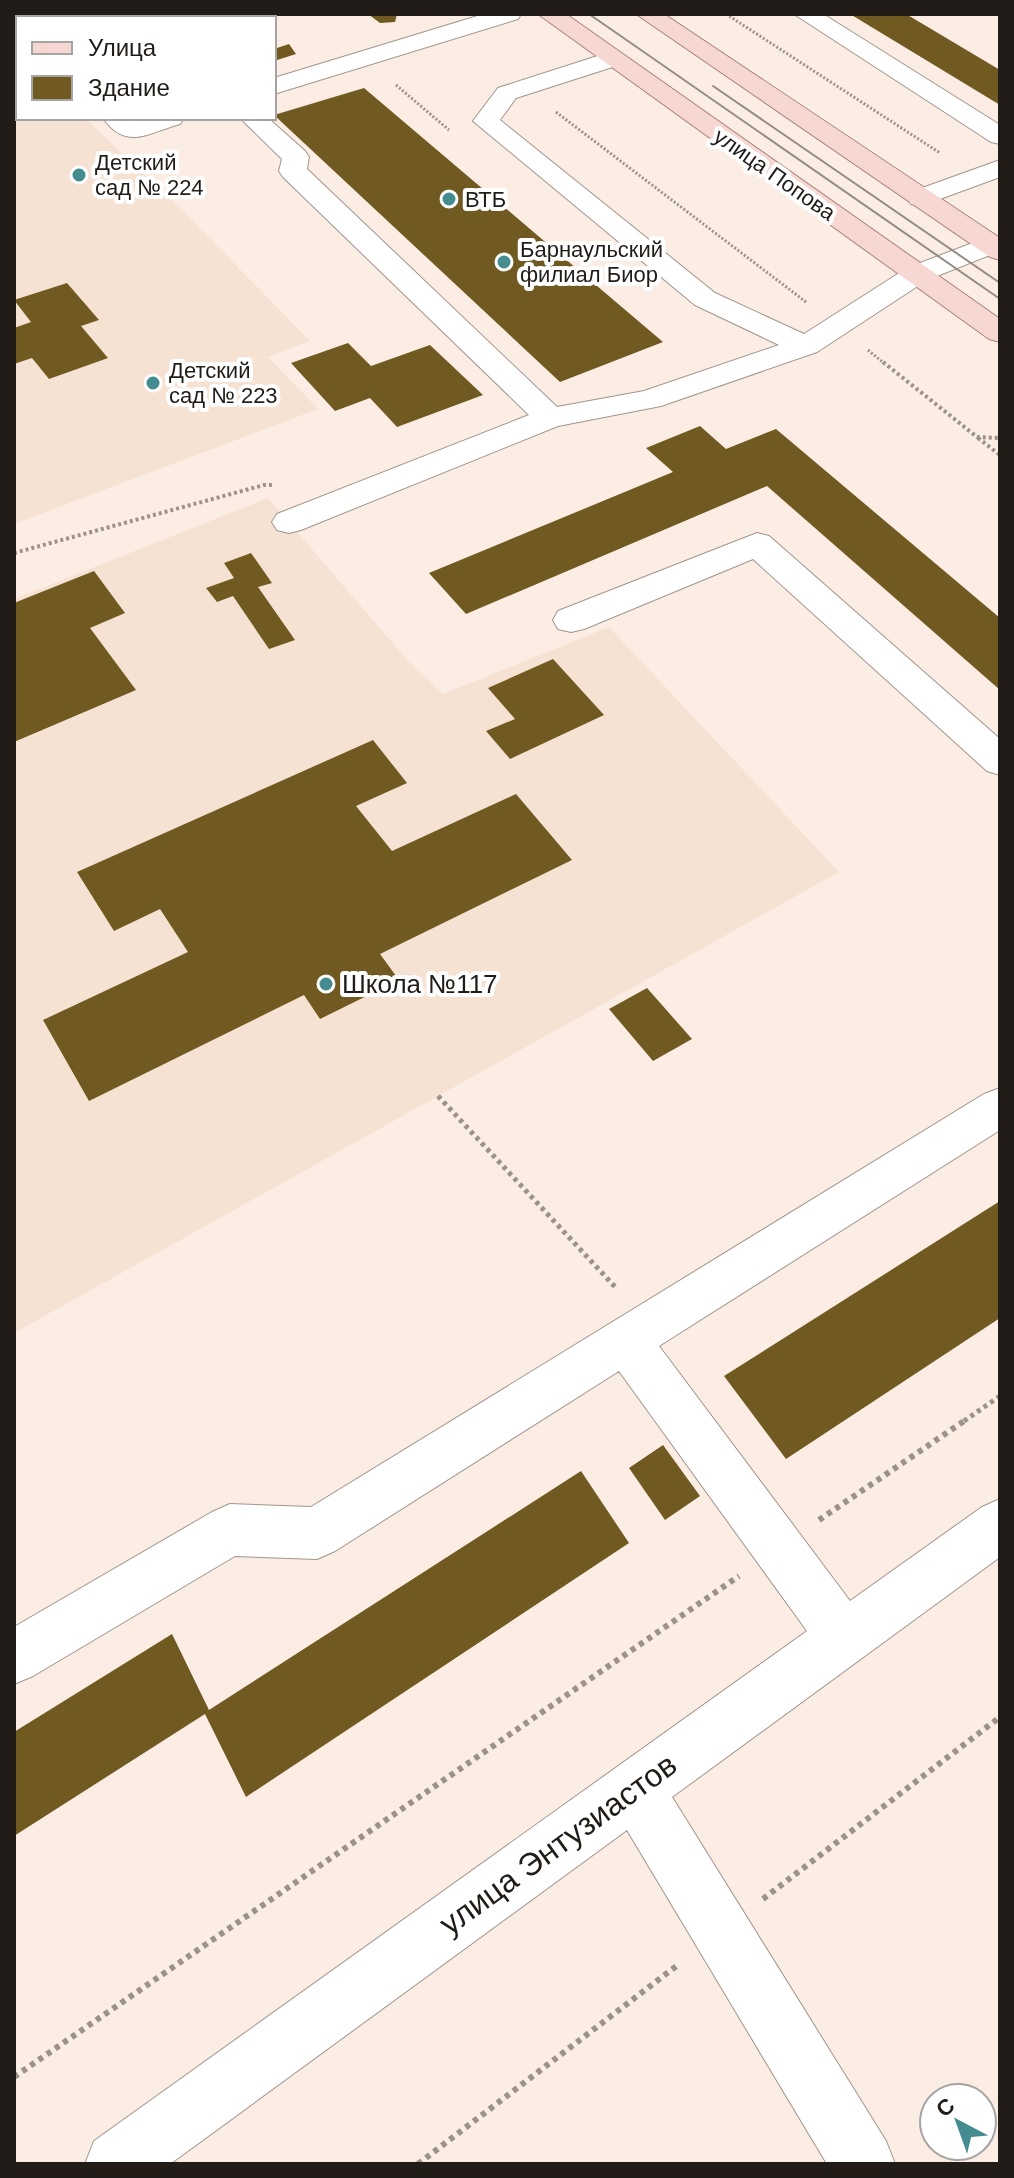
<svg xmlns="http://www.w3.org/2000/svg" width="1014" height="2178" font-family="Arial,sans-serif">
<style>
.built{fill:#f6e2d3}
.building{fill:#705a21}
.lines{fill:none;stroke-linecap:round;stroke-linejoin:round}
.minor-casing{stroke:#a1958c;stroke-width:2}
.major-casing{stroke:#a8847c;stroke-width:2}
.path-far3{stroke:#9c928b;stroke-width:3;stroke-dasharray:2 2;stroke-linecap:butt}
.path-far2{stroke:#9c928b;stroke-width:4;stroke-dasharray:3 3;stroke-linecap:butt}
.path-far1{stroke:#9c928b;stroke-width:5;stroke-dasharray:4 4;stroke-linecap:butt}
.path{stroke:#9c928b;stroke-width:6;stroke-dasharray:5 5;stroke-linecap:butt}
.minor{fill:#fff;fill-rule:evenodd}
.major{fill:#f7d7d1;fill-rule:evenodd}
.tram{stroke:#948b84;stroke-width:2}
.poi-dot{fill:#458c91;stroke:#fff;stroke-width:3}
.labels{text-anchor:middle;stroke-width:8;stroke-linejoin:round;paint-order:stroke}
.far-poi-label{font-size:22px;fill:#211c18;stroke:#fff;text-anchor:start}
.far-street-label{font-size:22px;fill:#211c18;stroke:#fff}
.poi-label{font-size:26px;fill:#211c18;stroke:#fff;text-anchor:start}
.near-street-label{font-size:32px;fill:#211c18;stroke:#fff}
</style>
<rect width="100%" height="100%" fill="#fbede4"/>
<!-- built -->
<path class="built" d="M18 70V118H85L188 216 310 341 268 357 318 409 14 524V72Z
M268 498 408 661 443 694 609 627 839 872 14 1333V599Z"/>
<!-- building -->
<path class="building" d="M21 14H43L47 18H18V41L14 42V16Z
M170 14H232L237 18H174Z
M368 14H397L395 22 380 23Z
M850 14H906L1000 70V105Z
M289 44 296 54 274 61V49Z
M364 88 663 342 560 382 274 115Z
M67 283 99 320 81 326 108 358 49 379 32 358 14 364V328L31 322 14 300Z
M348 343 371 366 430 345 483 395 397 427 370 398 335 411 291 363Z
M700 426 726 449 776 429 1000 618V690L767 486 466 614 429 573 673 472 646 448Z
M251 553 272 583 258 587 295 640 269 649 233 596 217 602 206 588 234 578 224 563Z
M94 571 125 613 90 628 136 690 14 742V603Z
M553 659 604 715 510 759 486 731 515 719 488 688Z
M373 740 407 783 356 806 392 851 516 794 572 860 380 954 399 980 320 1019 304 995 89 1101 43 1020 188 952 160 909 114 931 77 872Z
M647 988 692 1039 653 1061 609 1009Z
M1000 1201V1318L786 1459 724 1376Z
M663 1445 700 1496 665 1520 629 1468Z
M581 1471 629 1543 246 1797 205 1714 14 1836V1732L172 1634 209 1710Z"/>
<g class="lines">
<!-- minor casing -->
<g class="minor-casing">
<path id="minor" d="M125 14H151L154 18H128Z
M484 14H521L518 19 274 94V78Z
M794 14H823L1000 125V144L991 142Z
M613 51 622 54 626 59 622 64 516 98 500 120 715 293 804 334 907 268 991 236 1000 239V251L927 280 817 352 661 406 558 426 301 530 289 533 277 530 272 522 277 514 529 415 283 177 279 171 282 159 240 118H268L305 151 309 157 307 169 557 407 644 391 779 345 695 305 473 121 498 88Z
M103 118H131L134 121 144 118H184L180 124C148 133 126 151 103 118Z
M1000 160V177L921 206 911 204 907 198 911 192Z
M757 533 769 536 1000 739V775L987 771 753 559 584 629 571 632 558 629 553 620 558 611Z
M1000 1088V1130L659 1346 850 1601 982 1507 1000 1499V1557L672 1797 886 2141 895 2164H827L627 1830 170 2164H85L94 2141 807 1631 619 1371 335 1551 317 1559 235 1556 33 1676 14 1684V1627L212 1512 230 1504 311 1507 984 1094Z"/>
</g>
<!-- major casing -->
<g class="major-casing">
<path id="major" d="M538 14H566L1000 319V342L989 339Z
M636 14H664L1000 238V260L990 257Z"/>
</g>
<!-- path-far3 -->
<path class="path-far3" d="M726 14 940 153
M396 85 449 130
M556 112 806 302
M868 350 885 364"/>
<!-- path-far2 -->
<path class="path-far2" d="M883 362 977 437 1000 438
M978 438 1000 455
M14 553 264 485H274"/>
<!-- path-far1 -->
<path class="path-far1" d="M438 1096 617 1289
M964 1421 1000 1396"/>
<!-- path -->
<path class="path" d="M819 1520 967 1419
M763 1899 1000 1717
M14 2077 739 1576
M418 2164 679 1964"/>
<!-- minor -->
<use href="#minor" class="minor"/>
<!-- major -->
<use href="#major" class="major"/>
<!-- tram -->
<path class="tram" d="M589 14 1000 299
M713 86 1000 283"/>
</g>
<!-- markers -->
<g class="poi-dot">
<circle cx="79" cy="175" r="8"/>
<circle cx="449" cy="199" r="8"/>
<circle cx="504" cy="262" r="8"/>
<circle cx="153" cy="383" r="8"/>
<circle cx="326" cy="984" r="8"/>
</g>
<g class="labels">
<!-- far-poi labels -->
<g class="far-poi-label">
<text x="95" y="170">Детский<tspan x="95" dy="25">сад № 224</tspan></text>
<text x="465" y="207">ВТБ</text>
<text x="520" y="257">Барнаульский<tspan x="520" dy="25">филиал Биор</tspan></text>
<text x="169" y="378">Детский<tspan x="169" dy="25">сад № 223</tspan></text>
</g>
<!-- far-street labels -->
<g class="far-street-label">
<text transform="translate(775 174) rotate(35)" y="8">улица Попова</text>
</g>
<!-- poi labels -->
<g class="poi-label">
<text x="342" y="993">Школа №117</text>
</g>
<!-- near-street labels -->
<g class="near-street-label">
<text transform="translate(558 1844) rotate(-36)" y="11">улица Энтузиастов</text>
</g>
</g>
<!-- border -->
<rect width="1014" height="2178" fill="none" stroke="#211c18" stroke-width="32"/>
<!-- legend -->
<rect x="16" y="16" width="260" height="104" fill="#ffffff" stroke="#a6a4a3" stroke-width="2"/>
<rect x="32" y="42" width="40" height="12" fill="#f7d7d1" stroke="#a6a4a3" stroke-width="2"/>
<text x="88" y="56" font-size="24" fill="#211c18">Улица</text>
<rect x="32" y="76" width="40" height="24" fill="#705a21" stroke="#a6a4a3" stroke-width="2"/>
<text x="88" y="96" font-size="24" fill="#211c18">Здание</text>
<!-- north arrow -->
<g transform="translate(958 2122) rotate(319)"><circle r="38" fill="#ffffff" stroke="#a6a4a3" stroke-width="2"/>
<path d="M0-6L14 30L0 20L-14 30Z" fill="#458c91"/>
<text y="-12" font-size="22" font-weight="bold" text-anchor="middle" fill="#211c18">С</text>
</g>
</svg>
